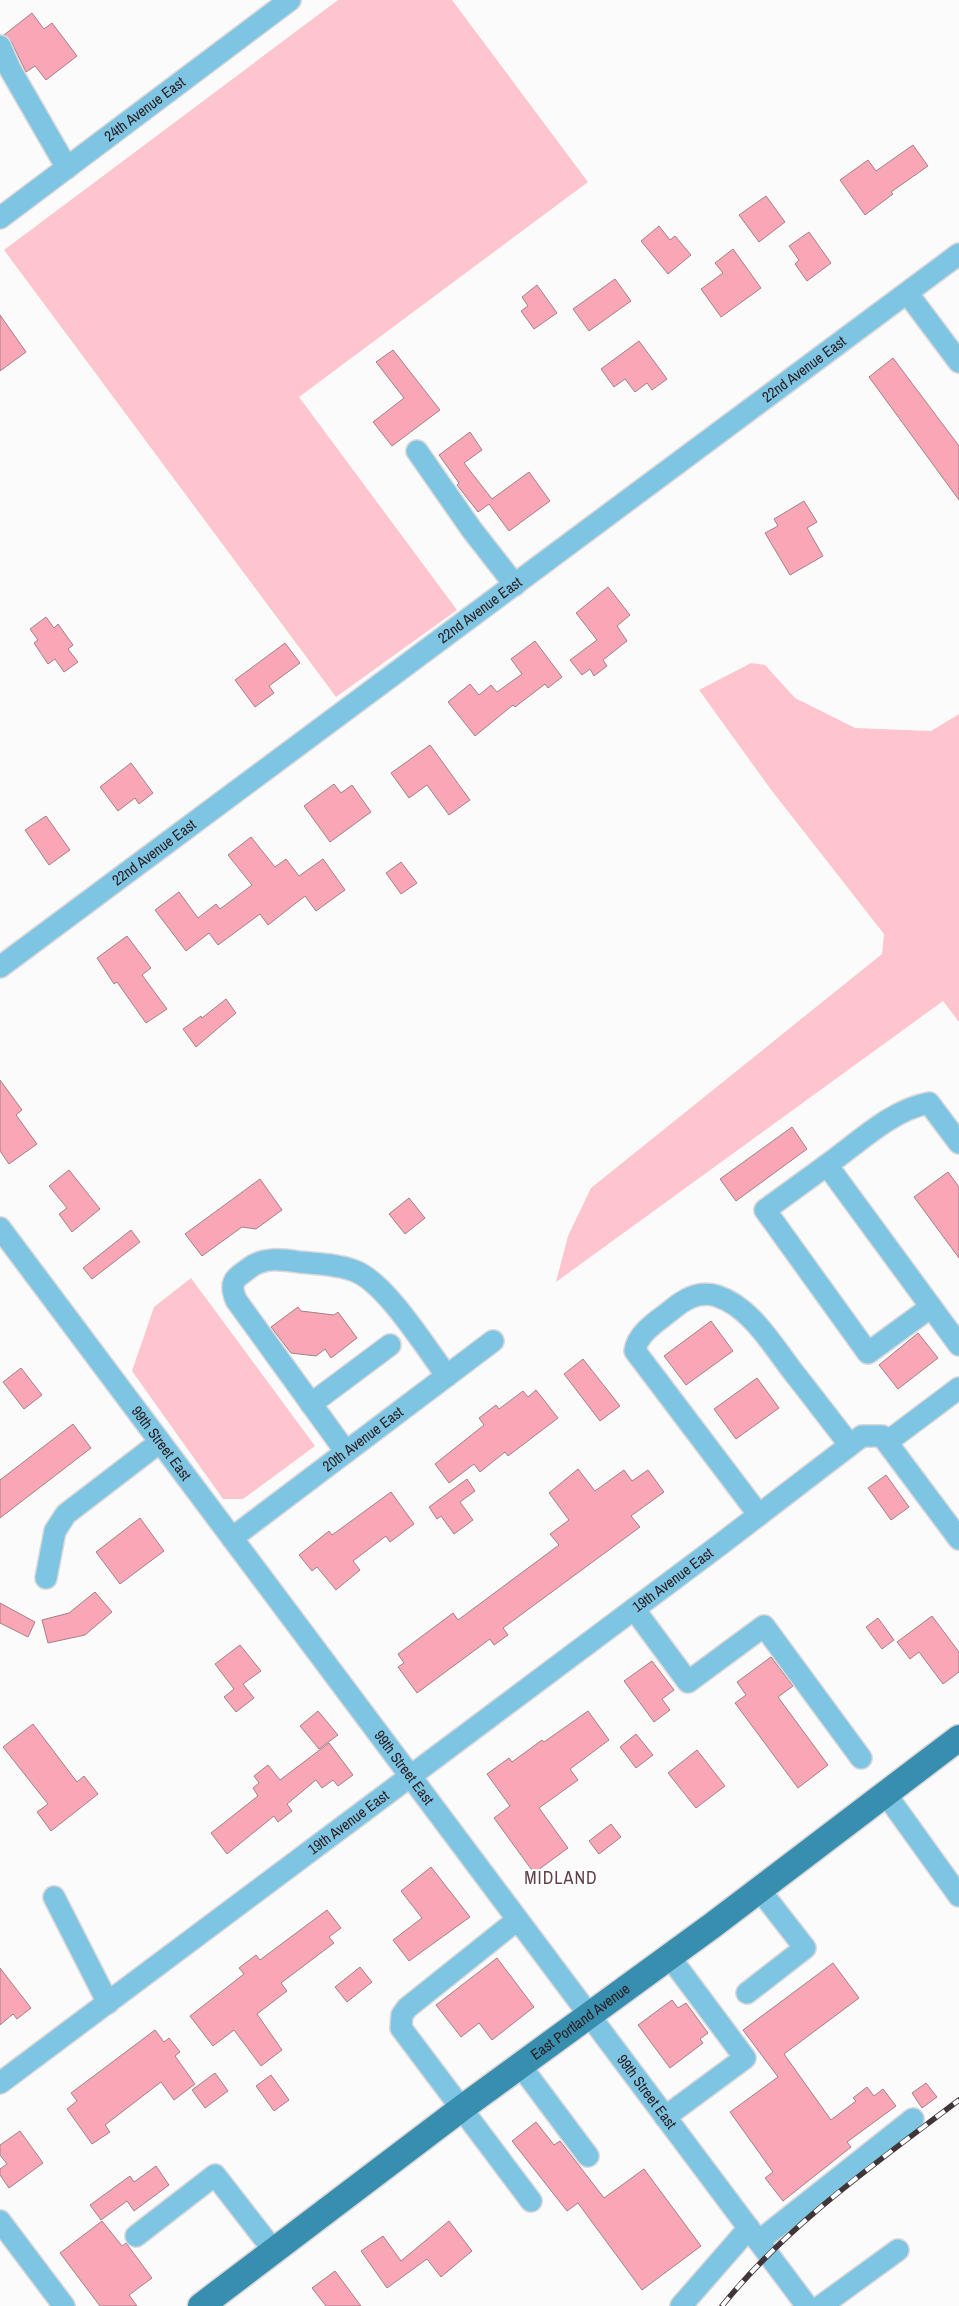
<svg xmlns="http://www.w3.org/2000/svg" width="959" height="2306" font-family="'Archivo Narrow',sans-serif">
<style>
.green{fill:#fec5cf}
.building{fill:#f9a6b7;stroke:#a48087}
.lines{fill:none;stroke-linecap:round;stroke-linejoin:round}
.minor-casing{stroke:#dad7d8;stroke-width:24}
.major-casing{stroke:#dad7d8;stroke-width:29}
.minor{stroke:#7dc5e3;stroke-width:21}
.major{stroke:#388eae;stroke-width:26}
.rail-casing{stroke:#423538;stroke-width:5.5}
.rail{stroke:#fff;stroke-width:4;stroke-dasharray:11;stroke-linecap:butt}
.labels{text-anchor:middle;stroke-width:4;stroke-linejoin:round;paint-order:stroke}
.street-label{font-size:15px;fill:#2b1d20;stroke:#fff}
.quarter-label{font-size:18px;letter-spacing:1px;fill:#63434a;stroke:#fff}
</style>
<rect width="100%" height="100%" fill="#fbfbfb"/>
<!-- green -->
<path class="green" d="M338 0H452L588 182 299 397 457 610 336 697 4 250Z
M751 663 765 665 795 698 855 728 931 731 959 714V1022L943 1001 556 1282 568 1236 591 1188 882 954 884 934 772 791 699 690Z
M191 1278 315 1446 243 1499H223L132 1371 154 1307Z"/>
<!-- building -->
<path class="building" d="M32 13 44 29 52 23 77 56 46 80 35 66 26 72 11 41 4 35Z
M913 145 928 166 891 192 893 194 865 215 840 180 868 160 876 171Z
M766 196 785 222 759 242 739 215Z
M659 226 670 240 675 236 691 255 668 274 641 241Z
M809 232 831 263 807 281 795 264 799 260 789 246Z
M733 249 761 288 721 317 701 289 723 273 715 263Z
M615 279 631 301 589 331 573 309Z
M537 285 557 313 534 329 521 311 528 306 522 297Z
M0 315 26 352 0 371Z
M639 341 667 379 652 390 647 383 635 392 625 379 614 387 601 369Z
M393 350 440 410 392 446 373 422 404 398 376 362Z
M893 358 959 446V500L869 377Z
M470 432 482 450 464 463 492 499 529 472 550 501 509 531 489 504 478 512 457 485 459 483 439 455Z
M804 501 817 522 807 528 823 556 790 575 765 533 778 526 774 519Z
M608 587 630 615 617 626 627 641 603 660 607 666 594 676 590 669 582 675 570 660 597 640 576 613Z
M46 617 54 628 58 624 73 645 68 649 78 662 64 672 55 659 48 664 34 643 38 640 30 629Z
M535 641 562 677 548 688 545 684 515 707 513 705 475 736 448 702 470 684 479 695 491 685 497 692 522 674 511 659Z
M285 643 300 663 269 686 274 693 255 707 235 680Z
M430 745 470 800 449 815 427 785 409 798 391 773Z
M131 763 153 793 139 804 135 798 118 811 100 787Z
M334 784 341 793 352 785 371 812 330 842 304 806Z
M46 816 70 850 49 865 25 830Z
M251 837 275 867 286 859 299 876 323 859 345 890 316 911 305 896 268 925 260 914 218 945 209 933 186 951 155 910 179 892 198 918 216 904 220 909 252 885 228 855Z
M401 862 417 883 401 894 386 873Z
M127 936 151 968 142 975 167 1009 146 1023 117 982 114 984 97 958Z
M226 999 236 1013 196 1047 183 1029 201 1016 202 1018Z
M0 1080 22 1110 16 1115 37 1144 9 1164 0 1151Z
M792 1127 807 1149 736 1201 720 1179Z
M69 1170 100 1209 72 1232 59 1214 67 1208 49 1186Z
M948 1172 959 1187V1258L914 1197Z
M260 1179 282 1210 256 1229 242 1227 202 1256 185 1234Z
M409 1198 425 1218 405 1234 389 1214Z
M131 1230 140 1242 92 1279 83 1268Z
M298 1307 301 1311 334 1315 338 1312 357 1338 331 1358 325 1349 316 1356 291 1353 271 1327Z
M711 1321 733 1351 686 1385 664 1356Z
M918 1333 938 1358 898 1389 879 1365Z
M583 1359 620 1406 600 1421 564 1374Z
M21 1368 42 1395 24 1409 3 1382Z
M757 1378 779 1408 736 1439 714 1409Z
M536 1390 558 1418 508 1456 505 1452 480 1472 474 1464 449 1483 435 1464 484 1425 479 1418 496 1405 499 1409 523 1391 528 1397Z
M73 1424 91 1448 0 1518V1480Z
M578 1469 595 1491 624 1470 632 1481 648 1470 664 1492 631 1516 640 1527 503 1628 508 1635 494 1645 490 1639 417 1693 398 1667 404 1663 398 1654 453 1613 458 1620 559 1545 550 1534 569 1520 549 1493Z
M886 1475 909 1507 891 1520 868 1488Z
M467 1479 475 1491 460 1502 473 1520 454 1534 441 1516 437 1519 429 1507Z
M391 1492 414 1524 390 1542 386 1536 353 1561 360 1570 336 1590 317 1567 312 1571 299 1555 329 1531 332 1535Z
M140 1518 164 1551 120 1584 96 1552Z
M95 1592 112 1612 85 1635 48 1643 42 1620 69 1613Z
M0 1603 35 1622 28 1637 0 1623Z
M932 1616 959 1652V1672L943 1684 919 1652 910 1659 897 1642Z
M878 1618 894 1640 882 1649 866 1627Z
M240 1645 261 1671 243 1684 254 1698 236 1712 224 1697 234 1689 215 1664Z
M771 1657 793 1686 778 1697 828 1765 798 1788 735 1703 746 1695 737 1682Z
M652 1661 674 1690 662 1699 670 1710 654 1722 624 1681Z
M318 1711 338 1735 319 1749 300 1726Z
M588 1711 609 1740 570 1769 578 1780 539 1808 568 1848 534 1873 494 1818 510 1806 487 1774 509 1758 512 1762 542 1740 544 1742Z
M33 1724 77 1782 84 1776 98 1794 51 1831 37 1812 48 1804 3 1747Z
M636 1734 653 1755 636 1768 620 1747Z
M329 1743 353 1775 338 1786 333 1780 322 1788 316 1780 287 1804 292 1811 278 1822 274 1816 227 1854 211 1833 258 1796 253 1788 259 1783 254 1776 268 1765 280 1780Z
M697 1750 725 1786 696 1808 668 1773Z
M611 1824 621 1837 599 1854 589 1841Z
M431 1867 470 1917 409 1961 393 1940 422 1918 401 1891Z
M327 1910 341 1928 329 1937 334 1943 281 1983 287 1991 257 2014 282 2050 261 2066 234 2030 213 2046 190 2016 244 1974 239 1968 256 1955 260 1960Z
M497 1958 534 2007 492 2040 479 2023 461 2037 436 2005Z
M833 1963 859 1998 784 2054 831 2120 856 2101 853 2098 867 2087 874 2096 883 2089 896 2106 847 2142 851 2147 783 2201 765 2178 773 2172 730 2112 778 2077 743 2030Z
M360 1967 372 1982 347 2002 335 1987Z
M0 1968 31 2008 17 2019 13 2014 0 2025Z
M672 2000 678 2008 686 2003 708 2033 700 2039 703 2043 670 2068 638 2025Z
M155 2030 164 2042 169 2038 180 2052 175 2056 195 2084 174 2100 161 2082 105 2125 110 2132 92 2144 67 2109 77 2101 71 2093Z
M215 2073 228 2091 205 2108 192 2090Z
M271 2075 289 2100 274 2111 256 2086Z
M926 2083 937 2097 922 2108 912 2093Z
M536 2122 554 2145 560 2141 604 2198 644 2169 701 2246 642 2290 578 2203 567 2211 512 2141Z
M20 2131 43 2163 9 2188 0 2175V2169L7 2164 0 2155V2145Z
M156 2166 169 2185 134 2211 127 2201 101 2220 90 2205 130 2176 134 2182Z
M102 2221 122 2246 126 2243 152 2278 129 2295 137 2306H100L60 2253Z
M449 2221 472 2251 441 2277 427 2259 387 2288 361 2251 383 2236 401 2261Z
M335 2271 361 2306H326L312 2288Z"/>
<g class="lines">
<!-- minor casing -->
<g class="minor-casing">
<g id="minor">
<path d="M0 46 10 69 67 168"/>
<path id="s1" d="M0 218 290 0"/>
<path d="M908 294 959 362"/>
<path d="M417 451 472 530 515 585"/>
<path id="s2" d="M0 967 959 254"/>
<path d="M959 1143 929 1103C891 1110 858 1143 827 1165L959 1345"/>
<path d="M827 1165 765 1210 868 1353 931 1307"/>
<path id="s3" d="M0 1228 807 2306"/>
<path d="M311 1404 390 1345"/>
<path d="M887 1442 959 1388"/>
<path d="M346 1452 236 1300C229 1282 234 1279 248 1269 262 1257 281 1259 299 1262 317 1264 338 1264 355 1271 386 1283 426 1348 447 1376"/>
<path d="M759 1515 635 1351C637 1334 656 1322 669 1312 683 1300 698 1290 717 1296 751 1307 773 1346 794 1373 813 1397 831 1421 850 1445"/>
<path id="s4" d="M232 1538 493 1341"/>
<path d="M46 1578 55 1531 66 1514 160 1442"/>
<path d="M634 1609 688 1682 764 1626 861 1758"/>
<path d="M885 1793 959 1896"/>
<path d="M54 1897 108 2003"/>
<path d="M517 1920 407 2008 402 2015 401 2028 531 2201"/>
<path d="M747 1993 805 1948 759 1889"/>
<path d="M520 2065 588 2156"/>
<path id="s5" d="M0 2083 721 1544 862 1436H882L959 1539"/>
<path d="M665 2117 745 2058 669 1956"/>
<path d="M0 2221 64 2306"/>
<path d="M136 2236 215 2175 274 2251"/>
<path d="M759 2241 913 2119"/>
<path d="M681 2306 749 2228"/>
<path d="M821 2306 898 2250"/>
</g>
</g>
<!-- major casing -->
<g class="major-casing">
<g id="major">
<path id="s6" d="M201 2306 462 2108 713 1925 959 1738"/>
</g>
</g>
<!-- minor -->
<use href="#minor" class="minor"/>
<!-- major -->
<use href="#major" class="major"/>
<!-- rail casing -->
<g class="rail-casing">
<path id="rail" d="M722 2306C788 2224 875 2164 959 2100"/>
</g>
<!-- rail -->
<use href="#rail" class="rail"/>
</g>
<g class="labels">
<!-- street labels -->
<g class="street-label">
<text dy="5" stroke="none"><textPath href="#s1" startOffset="181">24th Avenue East</textPath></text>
<text dy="5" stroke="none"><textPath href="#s2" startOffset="1002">22nd Avenue East</textPath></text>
<text dy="5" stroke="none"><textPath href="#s2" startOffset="598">22nd Avenue East</textPath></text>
<text dy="5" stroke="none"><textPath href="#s2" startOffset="192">22nd Avenue East</textPath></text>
<text dy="5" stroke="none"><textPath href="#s4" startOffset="164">20th Avenue East</textPath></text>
<text dy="5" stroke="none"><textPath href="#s3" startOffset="269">99th Street East</textPath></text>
<text dy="5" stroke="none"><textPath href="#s5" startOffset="840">19th Avenue East</textPath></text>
<text dy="5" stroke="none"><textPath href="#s3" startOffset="674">99th Street East</textPath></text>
<text dy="5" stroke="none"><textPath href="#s5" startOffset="435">19th Avenue East</textPath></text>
<text dy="5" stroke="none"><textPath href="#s6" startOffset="474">East Portland Avenue</textPath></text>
<text dy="5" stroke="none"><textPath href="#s3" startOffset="1079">99th Street East</textPath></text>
</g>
<!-- quarter labels -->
<g class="quarter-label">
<text x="561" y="1884">MIDLAND</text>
</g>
</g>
</svg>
